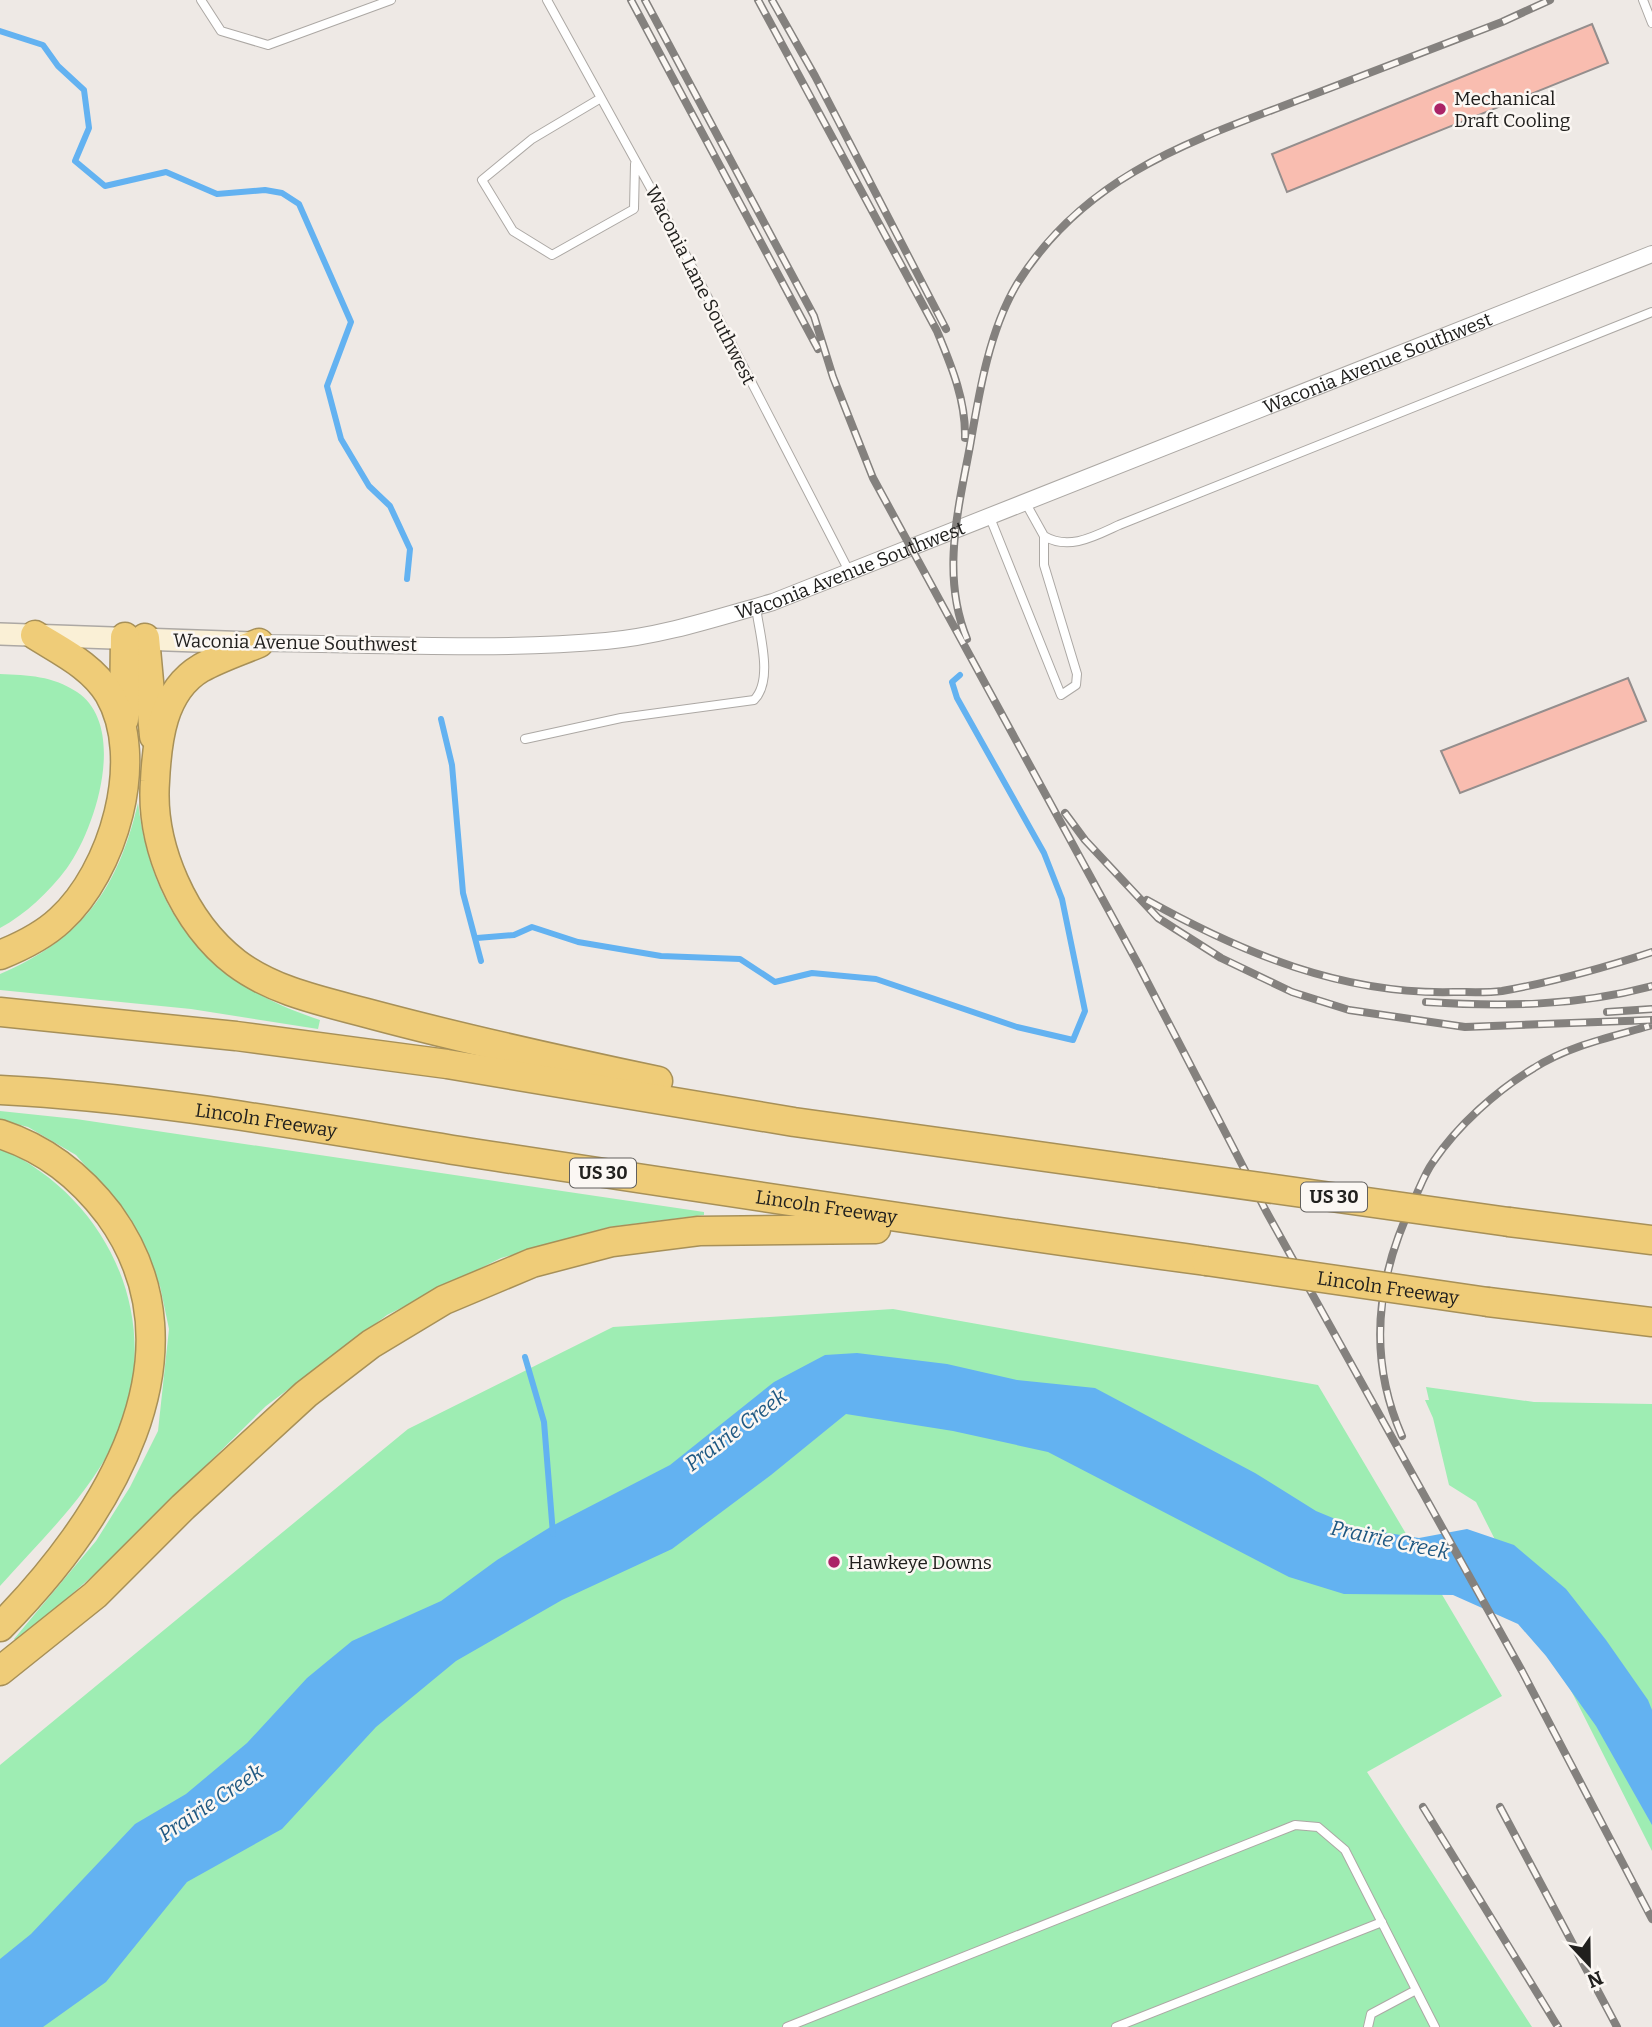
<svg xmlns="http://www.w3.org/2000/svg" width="1652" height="2027" font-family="Bitter,serif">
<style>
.green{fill:#9eedb3}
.water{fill:#63b2f1}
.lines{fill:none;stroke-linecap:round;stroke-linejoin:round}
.stream{stroke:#63b2f1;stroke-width:6}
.building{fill:#f9bdb0;stroke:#948e8d;stroke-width:2}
.lane-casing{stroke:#aca8a4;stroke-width:10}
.street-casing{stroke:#aca8a4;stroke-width:18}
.secondary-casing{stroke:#aca8a4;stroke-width:24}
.highway-casing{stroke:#a79058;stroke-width:31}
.lane{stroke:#fff;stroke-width:8}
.street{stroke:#fff;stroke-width:16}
.secondary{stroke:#faf0d6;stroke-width:21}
.highway{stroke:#efcc78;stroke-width:28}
.rail-casing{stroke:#84817e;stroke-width:8}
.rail{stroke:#fbf7f3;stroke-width:5;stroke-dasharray:16;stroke-linecap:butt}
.highway-bridge-casing{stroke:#a79058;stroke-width:31;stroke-linecap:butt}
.highway-bridge{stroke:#efcc78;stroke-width:28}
.poi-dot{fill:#ab2367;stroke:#fbf7f3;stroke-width:2.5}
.labels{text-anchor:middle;stroke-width:5;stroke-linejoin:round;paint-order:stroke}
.shield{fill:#fbf7f3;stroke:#62605e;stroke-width:2}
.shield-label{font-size:18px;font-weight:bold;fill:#21201e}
.poi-label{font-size:19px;fill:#21201e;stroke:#fbf7f3;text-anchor:start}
.street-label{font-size:19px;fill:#21201e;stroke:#fbf7f3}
.water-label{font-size:21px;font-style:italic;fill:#1f5882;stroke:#fbf7f3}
</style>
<rect width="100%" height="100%" fill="#eee9e5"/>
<!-- green -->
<path class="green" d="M0 674C28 675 53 676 77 692 128 726 96 828 67 868 49 892 26 914 0 928Z
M138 803C152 918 211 985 320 1020L318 1029 191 1009 0 990V974C83 939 118 888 138 803Z
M0 1111 76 1119 704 1212V1215L609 1227 501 1258 387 1315 266 1406 105 1565 17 1642 14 1639 96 1541 130 1487 158 1431 169 1329 160 1286 131 1219 76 1155 28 1127 0 1120Z
M0 1148C116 1201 170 1334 110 1450 83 1501 38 1543 0 1586Z
M893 1309 1318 1385 1502 1696 1367 1772 1532 2027H0V1765L408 1429 613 1327Z
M1426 1387 1534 1402 1652 1404V1851L1476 1502 1449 1485 1433 1418 1425 1400H1429Z"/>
<!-- water -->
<path class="water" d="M857 1353 947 1364 1017 1380 1095 1388 1255 1473 1316 1511 1357 1528 1419 1538 1467 1529 1514 1545 1566 1589 1606 1640 1648 1700 1652 1710V1825L1596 1726 1546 1656 1518 1624 1453 1595 1344 1594 1289 1577 1048 1452 953 1431 846 1414 771 1475 672 1549 562 1600 456 1661 376 1727 282 1829 187 1882 106 1982 43 2027H0V1959L31 1934 135 1824 186 1794 247 1743 307 1678 352 1641 441 1601 497 1560 552 1526 670 1465 774 1382 825 1355Z"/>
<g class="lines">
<!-- stream -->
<path class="stream" d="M0 31 43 45 58 66 84 90 89 128 75 161 105 186 166 172 217 194 265 190 282 193 299 204 351 322 327 386 341 439 369 486 390 506 410 549 407 579
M441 719 452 765 463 893 481 961
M477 938 514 935 532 927 578 942 661 956 740 959 775 982 812 973 876 979 1017 1027 1073 1040 1085 1011 1062 899 1044 853 957 698 952 682 960 675
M525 1357 544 1422 553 1534"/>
</g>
<!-- building -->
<path class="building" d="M1592 24 1608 63 1287 192 1272 154Z
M1628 678 1646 721 1460 793 1441 751Z"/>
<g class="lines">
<!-- lane casing -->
<g class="lane-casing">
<path id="lane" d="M201 0 221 31 268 45 391 0
M547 0 660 205 850 573
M1643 0 1652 23
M601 98 532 139 482 180 513 231 552 255 634 209 635 164
M989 515 1061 695 1076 685 1077 674 1044 565V536L1024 500
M1044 536C1069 551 1095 536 1119 525L1652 312
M525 739 621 718 754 700C774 680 759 633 756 607
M787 2027 1295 1825 1318 1827 1345 1850 1435 2027
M1116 2027 1382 1922
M1368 2027 1371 2014 1416 1990"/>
</g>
<!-- street casing -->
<g class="street-casing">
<g id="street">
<path id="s1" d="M259 643C375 644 491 651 606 641 663 636 719 617 773 602L1652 254"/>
</g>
</g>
<!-- secondary casing -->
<g class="secondary-casing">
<path id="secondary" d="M0 634 253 643"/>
</g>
<!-- highway casing -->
<g class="highway-casing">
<g id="highway">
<path d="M145 638 154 736"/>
<path d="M259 643C240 651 219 658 201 668 162 691 157 741 155 781 150 846 184 923 236 963 276 993 327 1002 374 1015 468 1040 563 1061 658 1081"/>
<path d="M124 719 125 637"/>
<path d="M0 955C20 947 44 935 60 920 113 872 147 759 109 694 92 666 62 652 35 635"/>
<path d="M0 1012 236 1036 447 1064 794 1122 1160 1173"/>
<path id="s2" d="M0 1090C160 1098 321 1129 479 1154 721 1191 963 1228 1206 1261"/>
<path d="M0 1134C46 1149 80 1176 109 1214 212 1356 104 1522 0 1627"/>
<path d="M1509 1222 1652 1240"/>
<path d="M1488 1302 1652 1322"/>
<path d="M0 1671 95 1595 183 1507 306 1394 371 1344 444 1300 532 1263 612 1242 699 1231 876 1229"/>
</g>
</g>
<!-- lane -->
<use href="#lane" class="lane"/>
<!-- street -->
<use href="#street" class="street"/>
<!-- secondary -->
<use href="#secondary" class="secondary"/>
<!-- highway -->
<use href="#highway" class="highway"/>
<!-- rail casing -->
<g class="rail-casing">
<path id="rail" d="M631 0 818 349
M645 0 814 316 833 377 873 478 1138 964 1266 1211 1522 1671 1652 1919
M758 0 937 331C951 365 966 400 965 438
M772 0 815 76 946 329
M967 639C941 576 958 510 970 446 979 393 989 331 1017 284 1085 175 1191 141 1304 98 1370 73 1436 47 1502 22L1550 0
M1065 813 1085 840 1158 918 1221 958 1292 992 1349 1010 1465 1027 1652 1020
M1147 900C1242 953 1343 995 1454 992 1470 992 1487 993 1502 991 1553 982 1603 968 1652 952
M1426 1002C1503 1007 1577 1006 1652 986
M1607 1012 1652 1009
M1402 1436C1367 1357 1377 1276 1414 1200 1420 1187 1425 1173 1433 1162 1458 1125 1496 1091 1534 1068 1568 1046 1611 1037 1649 1026
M1423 1807 1558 2027
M1500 1807 1617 2027"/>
</g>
<!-- rail -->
<use href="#rail" class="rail"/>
<!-- highway-bridge casing -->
<g class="highway-bridge-casing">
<g id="highway-bridge">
<path d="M1160 1173 1509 1222"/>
<path id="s3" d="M1206 1261 1488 1302"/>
</g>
</g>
<!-- highway-bridge -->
<use href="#highway-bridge" class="highway-bridge"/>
</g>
<!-- markers -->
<g class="poi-dot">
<circle cx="1440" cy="109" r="7"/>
<circle cx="834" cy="1562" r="7"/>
</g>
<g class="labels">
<!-- shield labels -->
<g class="shield">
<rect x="570" y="1158.5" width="66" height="29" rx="5"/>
<rect x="1301" y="1182.5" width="66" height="29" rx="5"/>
</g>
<g class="shield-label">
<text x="603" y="1179">US 30</text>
<text x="1334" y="1203">US 30</text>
</g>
<!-- poi labels -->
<g class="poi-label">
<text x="1454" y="105">Mechanical<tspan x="1454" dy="22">Draft Cooling</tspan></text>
<text x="848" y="1569">Hawkeye Downs</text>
</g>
<!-- street labels -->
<g class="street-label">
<text transform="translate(701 285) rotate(63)" y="7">Waconia Lane Southwest</text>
<text dy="7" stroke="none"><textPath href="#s1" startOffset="1169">Waconia Avenue Southwest</textPath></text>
<text dy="7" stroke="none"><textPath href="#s1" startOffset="602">Waconia Avenue Southwest</textPath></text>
<text transform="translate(295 642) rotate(1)" y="7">Waconia Avenue Southwest</text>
<text dy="7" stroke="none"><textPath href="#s2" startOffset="268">Lincoln Freeway</textPath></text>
<text dy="7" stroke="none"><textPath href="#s2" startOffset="835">Lincoln Freeway</textPath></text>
<text dy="7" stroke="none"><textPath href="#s3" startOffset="184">Lincoln Freeway</textPath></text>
</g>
<!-- water labels -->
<g class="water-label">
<text transform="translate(736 1430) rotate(-37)" y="7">Prairie Creek</text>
<text transform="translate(1390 1540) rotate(12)" y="7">Prairie Creek</text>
<text transform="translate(211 1803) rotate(-34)" y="7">Prairie Creek</text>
</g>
</g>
<!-- north arrow -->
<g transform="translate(1589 1964) rotate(158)" stroke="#fbf7f3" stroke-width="5" paint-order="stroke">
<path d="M0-5L12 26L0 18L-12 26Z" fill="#21201e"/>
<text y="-10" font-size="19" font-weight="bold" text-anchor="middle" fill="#21201e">N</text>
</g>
</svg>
